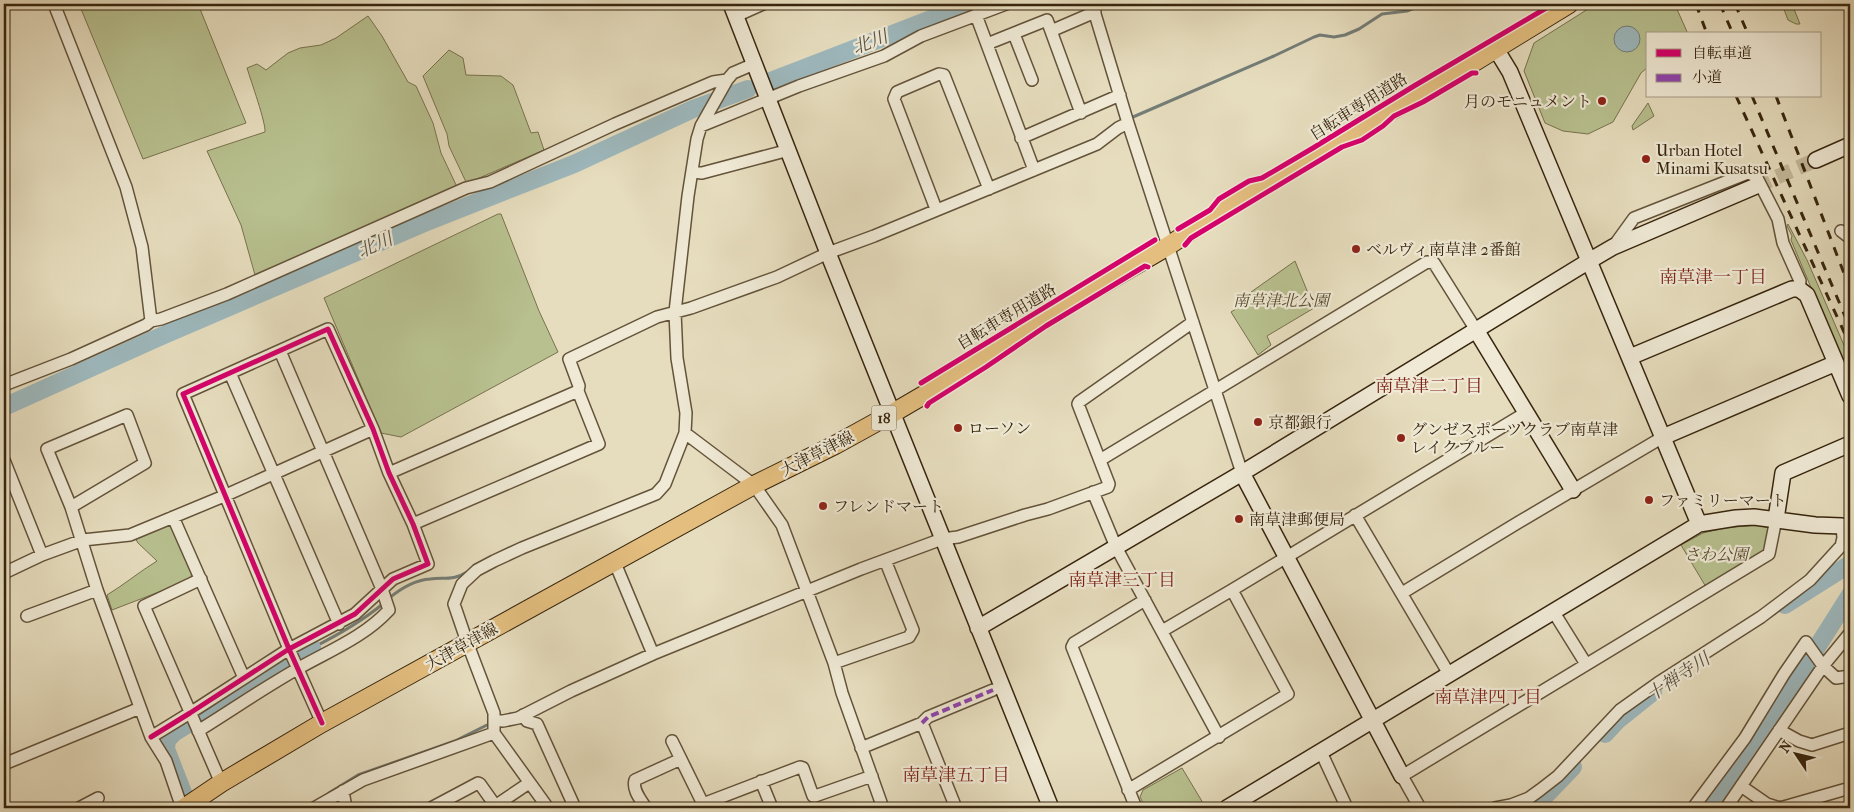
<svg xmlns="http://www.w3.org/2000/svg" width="1854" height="812" font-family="'IM FELL French Canon','Noto Serif JP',serif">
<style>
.green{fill:#b8c08f;stroke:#78724e}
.water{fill:#9db8bd;stroke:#747d77}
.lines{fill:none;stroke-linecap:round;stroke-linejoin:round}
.stream{stroke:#747d77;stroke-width:3}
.river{stroke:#9db8bd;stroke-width:18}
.secondary-tunnel{stroke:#c3b89b;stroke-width:15;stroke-dasharray:15 8;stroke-linecap:butt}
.street-casing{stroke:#63533a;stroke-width:14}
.secondary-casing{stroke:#37250e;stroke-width:18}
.primary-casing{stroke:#37250e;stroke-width:20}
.street{stroke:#efe9d5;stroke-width:11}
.secondary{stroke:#efe9d5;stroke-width:15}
.primary{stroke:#e3be7f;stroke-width:18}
.rail{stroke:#37250e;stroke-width:3;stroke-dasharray:9 9;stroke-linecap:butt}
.quiet{stroke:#8e44ad;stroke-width:4;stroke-dasharray:8 4;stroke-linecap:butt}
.cycleway-casing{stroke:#efe9d5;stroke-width:8}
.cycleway{stroke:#d6006c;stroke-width:5}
.poi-dot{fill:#8f2418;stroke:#efe9d5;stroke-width:2}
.labels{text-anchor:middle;stroke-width:4.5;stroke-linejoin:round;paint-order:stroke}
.shield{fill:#efe9d5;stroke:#6e604a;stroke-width:1}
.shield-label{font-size:15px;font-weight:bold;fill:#37250e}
.poi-label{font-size:16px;fill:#37250e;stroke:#efe9d5;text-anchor:start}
.street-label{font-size:16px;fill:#37250e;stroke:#efe9d5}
.park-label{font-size:16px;font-style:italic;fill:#574c2e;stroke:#efe9d5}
.water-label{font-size:18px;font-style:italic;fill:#565143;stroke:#efe9d5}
.neighbourhood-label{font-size:18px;fill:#7a1f14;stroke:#efe9d5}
</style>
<rect width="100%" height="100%" fill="#e6ddbe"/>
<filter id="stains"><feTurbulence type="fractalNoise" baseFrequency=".004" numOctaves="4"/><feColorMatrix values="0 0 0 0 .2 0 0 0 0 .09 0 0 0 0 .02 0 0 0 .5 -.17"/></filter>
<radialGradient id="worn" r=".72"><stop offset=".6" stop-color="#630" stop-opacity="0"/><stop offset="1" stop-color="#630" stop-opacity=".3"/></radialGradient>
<!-- green -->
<path class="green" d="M79 4H198L246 123 143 159Z
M1596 4H1683L1676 7 1688 34H1648V67L1641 73 1613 122 1588 134 1563 131 1545 123 1524 71 1534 43Z
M1782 4H1792L1800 24H1796L1788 20Z
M368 16 382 36 408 82 416 86 433 123 441 153 457 187 255 275 241 225 207 151 265 132C266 123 251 81 247 68L257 64 266 70 288 53 300 48 321 45 336 38Z
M449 50 463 58 466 75 501 76 513 85 531 133 538 132 544 150 470 182H466L449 146 447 134 423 76Z
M1648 103 1654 116 1633 130 1632 126Z
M498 214H501L539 311 558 352 401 437 381 433 324 298Z
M1788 224 1807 260 1850 359V380L1791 240 1792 236 1787 226Z
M1295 261 1314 308 1267 336 1271 345 1258 355 1231 312 1247 302 1244 297Z
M166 525 171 526 192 573 190 580 112 610 107 595C125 584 139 572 157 561L138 543 135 538Z
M1758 525 1768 528V545L1760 554 1706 587 1681 545 1703 533 1724 528Z
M1182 768 1206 808H1148L1146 804 1144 805 1140 797 1143 790Z"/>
<!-- water -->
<path class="water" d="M1614 39a13 13 0 1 1 26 0a13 13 0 1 1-26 0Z"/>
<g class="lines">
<!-- stream -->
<path class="stream" d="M1133 117 1274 56 1314 37 1320 35 1334 37 1345 35 1359 29 1382 14 1407 11 1424 4
M388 599C400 589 414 580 430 579 444 577 453 581 467 572
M312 648C338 635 361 622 384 603
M329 793 358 775 455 741 487 725H493
M302 808 313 803"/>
<!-- river -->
<path class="river" d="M771 81 970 4
M4 407 157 338 429 221 574 164 693 109 748 89
M1785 605 1850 564
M1605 734 1618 720 1653 692
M189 808 166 749 167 740 175 732 312 648
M1522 808 1547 794 1573 767
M1709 808 1807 663 1850 595"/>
<!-- secondary-tunnel -->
<path class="secondary-tunnel" d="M1756 186 1816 160"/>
<!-- street casing -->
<g class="street-casing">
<path id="street" d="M54 4 126 187 142 247 151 321
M1092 4 1128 123 1242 473
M976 15 1034 170
M736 16 763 4
M1051 31 1095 12
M1014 34 1032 80
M987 44 1047 20 1081 113
M701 126 799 86 884 56 921 36 1006 4
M1021 138 1120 95
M693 172 702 173 789 150
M936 209 894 99 897 92 939 74 944 75 989 189
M1841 231 1850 238
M1613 247 1634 218 1748 173 1756 176 1778 219 1783 243 1800 281 1799 289
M230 373 339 624
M4 385 71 359 146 325 151 321 161 319 227 294 466 188 490 182 615 124 713 82 727 80
M578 391 579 386 569 359 657 317 691 308 777 277 828 253 874 236 1097 144 1118 128 1128 123
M685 433 754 485 782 525 834 663 842 693 883 808
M4 460 42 555
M1100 460 1427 262 1434 263 1476 330
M389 473 578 391 599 444 413 524
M1093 492 1116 547 1219 737
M71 507 145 463 127 415 47 449 71 507 97 590 151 737 166 761 182 808
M1355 515 1449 674
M173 517 244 678
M615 563 653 654
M4 573 42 555 83 540 130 535 224 496 373 429
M201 579 144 606 221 783
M1402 593 1519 522 1663 437
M1553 611 1586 664
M27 616 97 590
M1162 631 1232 590 1527 412
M834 663 909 637 913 630 885 560
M523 715 527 721 537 724 575 808
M494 720 503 721 518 718 571 691 653 654 861 569 942 539 958 537 1025 515 1048 509 1108 487 1109 484 1078 404 1079 402 1193 322
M922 723 928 717 993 690
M1779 730 1799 741 1812 745 1850 733
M198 731C232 710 265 687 299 668 331 650 364 637 389 610L382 589 280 351
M151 737 190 713 289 649 355 614 393 579 428 564 413 524 389 473 373 429 328 329 183 394 289 649 322 723
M672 741 705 808
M861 748 922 723 956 808
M1321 752 1347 808
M4 764 140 708
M761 781 772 808
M1741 786 1767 804 1780 808 1850 788
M1128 790 1288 694 1232 590
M343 791 346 808
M703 804 800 767 803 768 813 796H815L872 776
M79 808 98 798
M314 808 363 780 494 733
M431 808 478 783 480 784 497 808
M492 808 529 783
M548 808 494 733V713L467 642 454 604 462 584 477 570 494 561 522 548 656 494 665 484 685 433 686 413 677 358 675 312 688 196 697 139 701 126 727 80 733 73 754 64
M646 808C641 800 632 790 635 780L681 759
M1136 808 1072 647 1074 643 1145 600
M1420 808 1402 776 1769 554 1776 519
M1495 808 1511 805 1529 798 1540 790 1558 776 1620 710 1658 683 1761 617 1810 580 1841 546 1843 538 1842 526 1850 525
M1693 808 1745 738 1784 674 1806 642 1823 666 1836 678 1850 676
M1726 808 1823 666 1850 633"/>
</g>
<!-- secondary casing -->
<g class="secondary-casing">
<path id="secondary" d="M731 4 828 253 1051 808
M1496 49 1510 72 1699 524
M1816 160 1850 145
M1476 330 1573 490
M1630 357 1792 289H1799L1807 295 1850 396
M1663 437 1836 363
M1242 473 1402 776
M1776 519 1783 473 1850 444
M978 628 1242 473 1589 261 1613 247 1756 186
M1227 808 1699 524 1736 518 1754 517 1815 525 1842 526"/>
</g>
<!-- primary casing -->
<g class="primary-casing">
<path id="primary" d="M184 808 221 783 322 723 754 485 835 445 893 413 958 375 1050 315 1168 246 1221 211 1366 124 1419 96 1569 4"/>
</g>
<!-- street -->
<use href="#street" class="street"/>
<!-- secondary -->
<use href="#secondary" class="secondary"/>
<!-- primary -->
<use href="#primary" class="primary"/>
<!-- rail -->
<path class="rail" d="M1696 4 1707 34
M1720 4 1733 34
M1735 4 1748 34
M1736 96 1850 345
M1752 96 1850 328
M1776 96 1850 289"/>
<!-- quiet -->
<path class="quiet" d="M922 723 928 717 993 690"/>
<!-- cycleway casing -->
<g class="cycleway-casing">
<path id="cycleway" d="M1178 229 1210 210 1219 199 1249 181 1262 178 1313 148 1414 86 1553 4
M1185 245 1191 238 1342 147 1362 140 1383 126 1394 116 1423 102 1472 73H1476
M921 383 1155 240
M927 406 929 403 986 367 1046 326 1145 266 1148 267
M151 737 190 713 289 649 355 614 393 579 428 564 413 524 389 473 373 429 328 329 183 394 289 649 322 723"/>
</g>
<!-- cycleway -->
<use href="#cycleway" class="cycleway"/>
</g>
<!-- markers -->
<g class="poi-dot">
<circle cx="1602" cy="101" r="5"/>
<circle cx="1646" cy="159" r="5"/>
<circle cx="1356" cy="249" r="5"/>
<circle cx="1258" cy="422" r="5"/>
<circle cx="958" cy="428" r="5"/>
<circle cx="1401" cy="438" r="5"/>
<circle cx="1649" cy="500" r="5"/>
<circle cx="823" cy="506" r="5"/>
<circle cx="1239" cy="519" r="5"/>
</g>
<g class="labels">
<!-- shield labels -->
<rect class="shield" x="871.5" y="405.5" width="25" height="25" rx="4"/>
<g class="shield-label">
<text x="884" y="423">18</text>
</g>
<!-- poi labels -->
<g class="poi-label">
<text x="1592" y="107" text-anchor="end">月のモニュメント</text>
<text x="1656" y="156">Urban Hotel<tspan x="1656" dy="18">Minami Kusatsu</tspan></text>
<text x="1366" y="255">ベルヴィ南草津 2番館</text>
<text x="1268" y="428">京都銀行</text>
<text x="968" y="434">ローソン</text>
<text x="1411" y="435">グンゼスポーツクラブ南草津<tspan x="1411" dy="18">レイクブルー</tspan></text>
<text x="1659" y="506">ファミリーマート</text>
<text x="833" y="512">フレンドマート</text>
<text x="1249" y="525">南草津郵便局</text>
</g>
<!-- street labels -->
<g class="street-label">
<text transform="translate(1358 106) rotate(-32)" y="6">自転車専用道路</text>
<text transform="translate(1006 316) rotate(-31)" y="6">自転車専用道路</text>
<text transform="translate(817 453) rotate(-27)" y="6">大津草津線</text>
<text transform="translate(461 646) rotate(-29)" y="6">大津草津線</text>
</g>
<!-- park labels -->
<g class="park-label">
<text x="1281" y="306">南草津北公園</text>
<text x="1716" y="560">さわ公園</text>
</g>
<!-- water labels -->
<g class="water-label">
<text transform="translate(870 42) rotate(-21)" y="6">北川</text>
<text transform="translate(375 245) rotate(-24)" y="6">北川</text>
<text transform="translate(1678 677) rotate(-34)" y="6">十禅寺川</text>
</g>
<!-- neighbourhood labels -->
<g class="neighbourhood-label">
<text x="1713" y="283">南草津一丁目</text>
<text x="1429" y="392">南草津二丁目</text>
<text x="1122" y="586">南草津三丁目</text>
<text x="1488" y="703">南草津四丁目</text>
<text x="956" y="781">南草津五丁目</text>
</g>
</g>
<!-- margin -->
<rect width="1854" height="812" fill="none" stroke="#e6ddbe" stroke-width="20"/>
<rect x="5" y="5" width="1844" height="802" fill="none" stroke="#37250e" stroke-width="2.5"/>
<rect x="10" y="10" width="1834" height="792" fill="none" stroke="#37250e"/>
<!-- legend -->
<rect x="1646" y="32" width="175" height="65" fill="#efe9d5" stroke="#a59b85"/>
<rect x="1656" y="49" width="25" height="8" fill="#d6006c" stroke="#a59b85"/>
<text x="1692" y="58" font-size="15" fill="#37250e">自転車道</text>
<rect x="1656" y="74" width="25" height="8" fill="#8e44ad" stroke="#a59b85"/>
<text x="1692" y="82" font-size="15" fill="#37250e">小道</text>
<!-- north arrow -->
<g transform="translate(1796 754) rotate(305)" stroke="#efe9d5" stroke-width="4" paint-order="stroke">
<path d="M0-4L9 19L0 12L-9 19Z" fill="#37250e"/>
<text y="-8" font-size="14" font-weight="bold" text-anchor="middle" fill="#37250e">N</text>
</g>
<rect width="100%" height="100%" filter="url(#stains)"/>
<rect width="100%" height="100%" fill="url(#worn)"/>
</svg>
